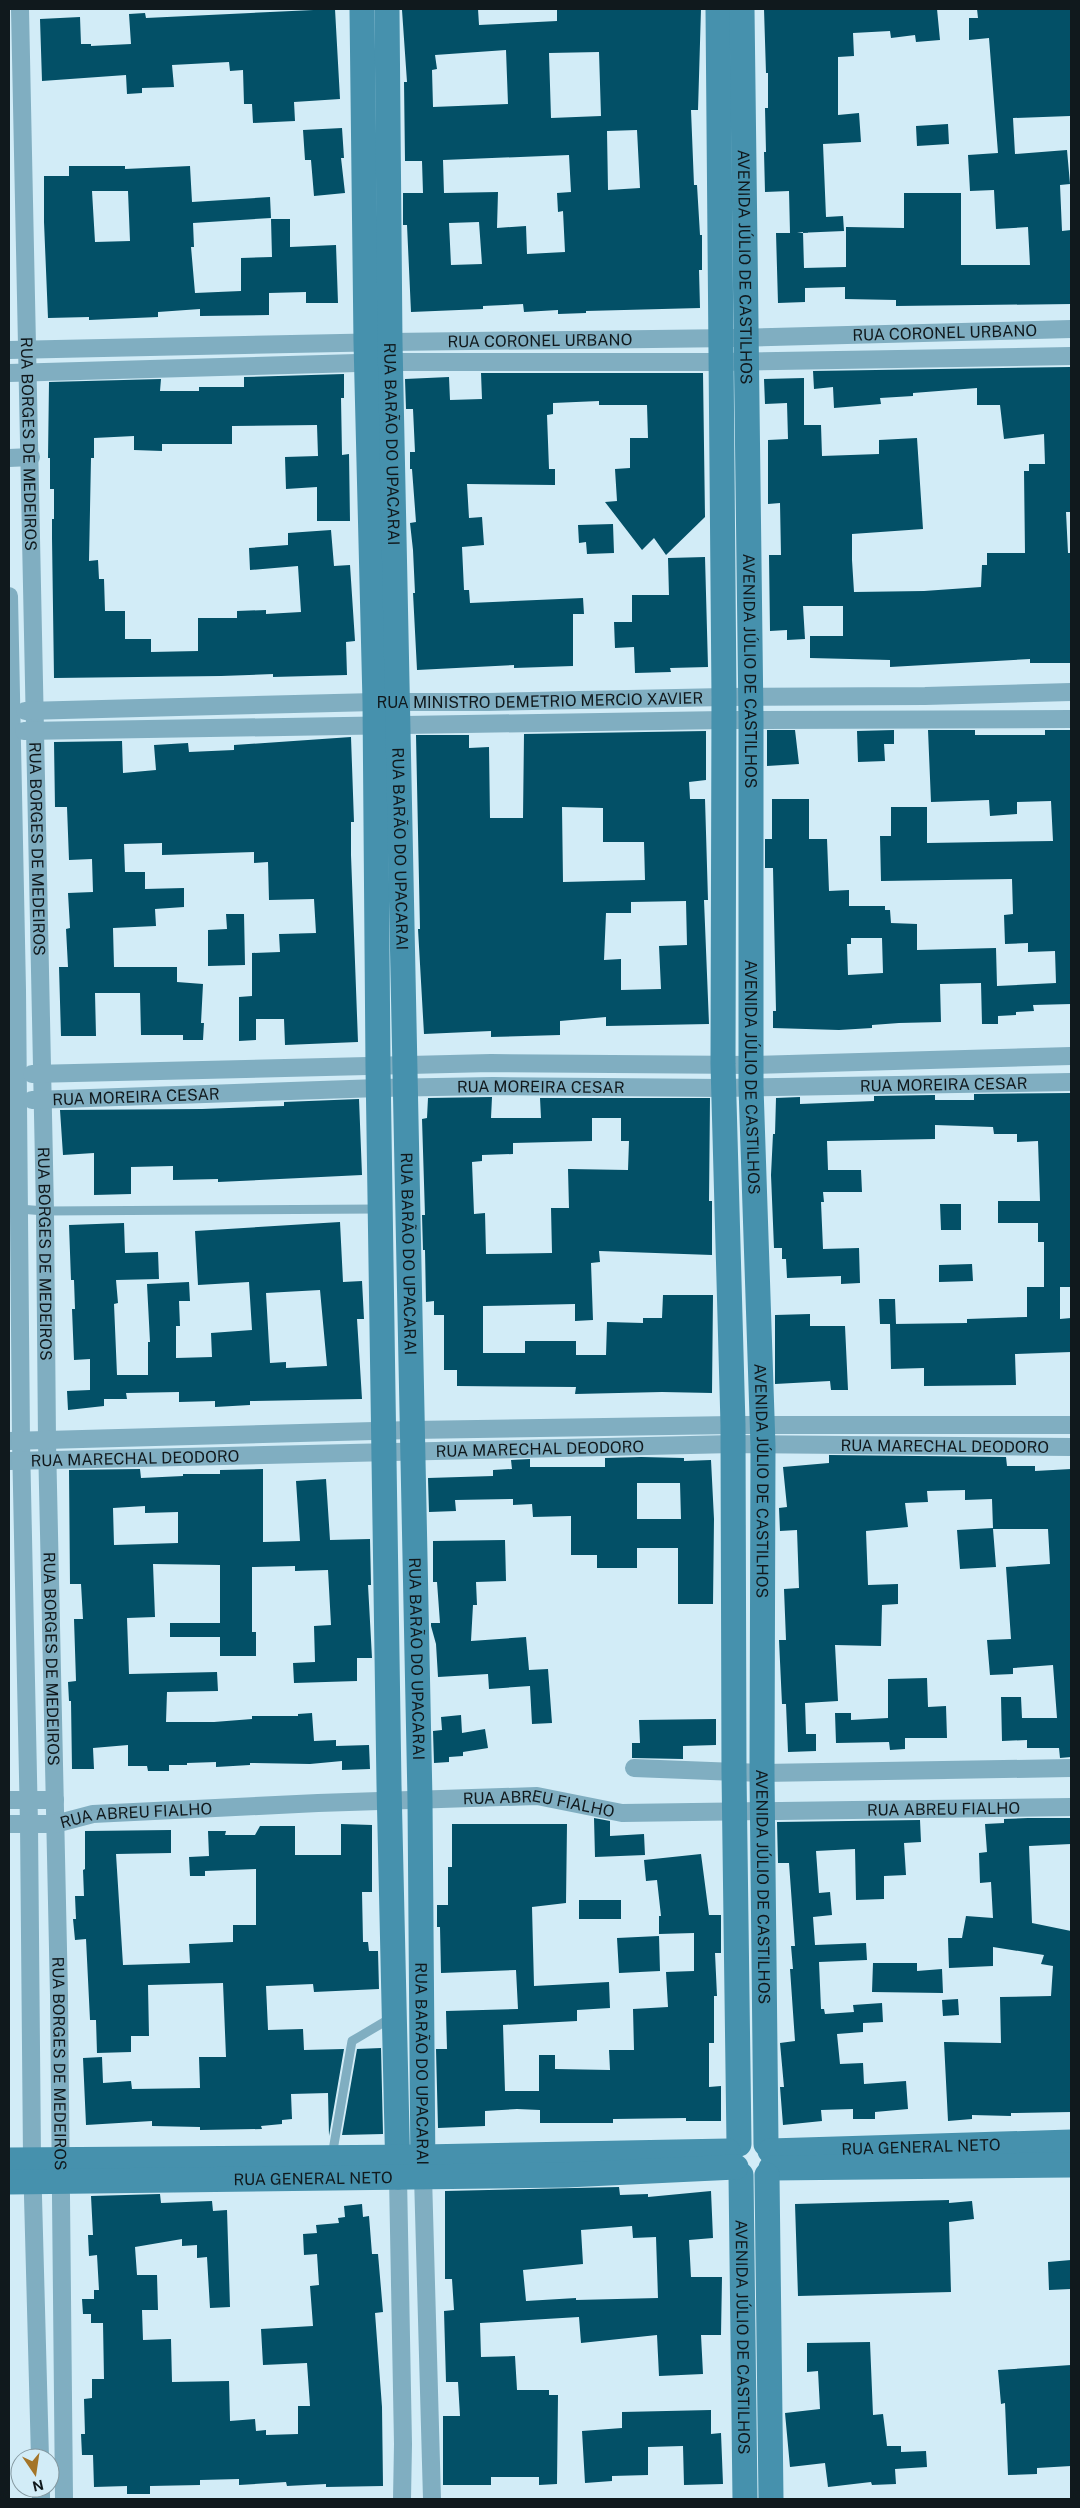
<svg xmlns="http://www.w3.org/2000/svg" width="1080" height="2508" font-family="'Public Sans',sans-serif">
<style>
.building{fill:#035067;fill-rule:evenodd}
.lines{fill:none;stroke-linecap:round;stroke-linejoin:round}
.lane{stroke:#80aec1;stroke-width:9}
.street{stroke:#80aec1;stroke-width:18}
.secondary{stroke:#4691ad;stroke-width:25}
.labels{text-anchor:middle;stroke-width:5;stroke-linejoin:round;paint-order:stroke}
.street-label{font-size:16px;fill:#10191d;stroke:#d2ecf7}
</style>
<rect width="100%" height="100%" fill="#d2ecf7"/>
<!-- building -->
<path class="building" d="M335 9 340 99 294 102 295 121 253 123 252 104H244L243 70 230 71 229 62 172 65 174 87 142 88V93L127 94 126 75 42 81 40 19 80 17 81 44H91V46L131 44 129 14 145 13 146 18Z
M421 9H478L479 25 557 21V9H701L698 110H691L694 185H697L700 235H702V270H699L700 308 586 311V313L558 314V310L524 312 523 304 483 306V309L411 312 407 225H403V193H423L422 161H405L404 82H407L402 10ZM506 50 508 104 433 107 432 70 437 69 435 55ZM599 52 601 116 551 118 549 53ZM637 130 640 188 608 190 607 131ZM569 155 571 192 557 193 558 212 563 211 565 252 527 254 526 226 497 228 498 192 444 193 443 160ZM479 222 482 264 451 265 449 223Z
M764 9H937L940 40 916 42 915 35 891 38 890 31 853 33 854 56 838 57V115L859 113 861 142 823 144 826 217 843 216 844 231 797 233 803 232 804 268 846 267V227L904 228V193H961V265H1030L1028 227 996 229 994 190 970 191 968 155 998 153 989 38 969 40V18H978L977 9H1071L1070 116 1013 118 1015 154 1067 150 1070 184 1060 185 1062 231 1071 230V304L896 306V300L845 299V287L805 288V302L778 303 776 233H790L789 191 765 192 764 152H766L765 108H768V73H766Z
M948 124 949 144 917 146 916 126Z
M342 128 344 158H341L345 193 314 196 311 160H305L303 130Z
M69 166H125V169L190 166 192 202 270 197 271 218 193 223 194 247H191L195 293 241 291V258L272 257 271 219H290V247L336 245 338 303H306V292L269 293V315L200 316V309L158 312V317L89 320V317L48 318 44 222V176H69ZM92 191H128L130 241 95 242Z
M1071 367V512H1066L1068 553H1071V663H1030V659L890 667V660L810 658V636H843V606H803L805 639 787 640V630L770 631 769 555H781L780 503 768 504V440L788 439 787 403 765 404 764 379 804 378V425H821L822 456 879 454V440L917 438 923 529 852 534V560L854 592 924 591 981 587 982 565H987V553H1025L1024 471H1029V464H1045L1044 434 1004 439 1000 405H977V388L913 393V396L880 398 881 404 834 408 833 387 814 389 813 371Z
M481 373H703L705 517 666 555 654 538 642 550 605 502 617 501 615 469 630 468V438H648L647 405H599V401L553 403V414L547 415 549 469H555V485L467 484 469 518 482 517 484 545 462 547 464 590H469L470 603 583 598 584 614H573V666L514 668V665L417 670 413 593H415L413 550 410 523 416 522 412 469H410V452H415L413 409H406L405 379 449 377 450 400 482 399Z
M344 374V398H341L342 455 349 454 350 521H317V487L286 489 285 457 318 456 317 425 232 426V444H162V451L134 450V436L94 438V458H91L89 561 98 560 99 579H104L105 611H125V639H151V652L198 651V618H237V611L266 610V614L301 612 298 566 250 570 249 548 288 545V533L331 530 334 566 350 565 355 641 346 642 347 675 273 677V674L221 676 54 678 52 538V519H54V489H50V458H48L49 382 161 379 160 391H199V387H244V377Z
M613 524 614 553 587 554 586 542 579 543 578 525Z
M705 557 708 667 670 668 671 672 635 673 634 647 615 648 614 622H632V595H669L668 558Z
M767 730H795L799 764 767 766Z
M894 730V744H884L885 761 858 762 857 731Z
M928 730H975V735H1045V730H1071V1004L1033 1005 1034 1011 1016 1012V1015L998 1016V1024H982L981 983 940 984 941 1022 899 1023 872 1025V1028L839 1030 773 1028V1011H776L773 868H765V839H772V799H809V839H827L829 891 849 890V906H885V910H890L891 923 917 924V950L996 948 997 986 1056 983 1055 951 1028 952V943L1005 944 1004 915 1013 914 1012 879 881 881 880 836H891V807H927V843L1053 841 1051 801 1017 802V814L990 816 989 800 931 802ZM851 938H882L883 973 848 975 847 944H851Z
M706 731V780L689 782 690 799H705L708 900H704L709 1024 606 1026V1017L560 1021V1035L491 1037V1031L424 1034 418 929H420L416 735H469V748L489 747 490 818H523L524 734ZM562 807 603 808V842H644L645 880 563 882ZM686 901 687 945 659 946 661 989 621 990V959L604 960 606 913H631V902Z
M351 737 354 822H351V855L358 1042 285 1045 284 1019H256V1040L239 1041V997L252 996V953L280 952 279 934 316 933 314 899 269 900 268 862 254 863V852L162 855V843L124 844 125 872H145V889L184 888V907L155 909 156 926 113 928 114 967H177V982L203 984 201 1023H204L203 1040H183V1035H141L140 993H95L96 1036H61L59 967H68L66 929 70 928 68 893 93 892 92 859 69 860 67 807H55L54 742 122 741 123 773 156 770 154 745 188 743 189 752 234 750V745Z
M226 914H244L245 965 208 966V930L227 929Z
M1071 1093V1287H1060V1319L1071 1318V1352L1015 1354 1016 1385 924 1386V1368L891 1369 890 1324H880L879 1299H895L896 1324H893L967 1323V1319L1027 1317V1287H1044V1242H1038V1223H998V1201H1040L1038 1141 1017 1142V1134H994L993 1127 935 1125V1139L827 1141 828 1170H861L862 1192H823L824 1202H821L823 1249 859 1248 860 1283 841 1284V1276L787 1278 786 1259H782V1248H774L771 1175 773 1134H775L776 1098 800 1097V1104L874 1101V1096L935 1095V1100H974V1094Z
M492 1097 491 1118H541L540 1098H710L709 1201H712V1255L599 1251 600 1262 591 1263 593 1320 575 1321V1304L483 1306V1353H525V1341H576V1355H606L607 1322 643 1323V1318H662L663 1295H713L712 1393 662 1392 575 1394 576 1387 457 1386V1370H444V1315H434V1301L426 1302 425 1250H423L422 1215H425L422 1119 427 1118 428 1098ZM592 1118H621V1141H629L628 1170 568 1169 569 1208H551L552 1253 486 1254 485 1213 474 1214 472 1162 482 1161V1155L513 1154V1143L592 1141Z
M359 1099 362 1175 218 1182V1179L173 1180V1166L131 1167V1194L94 1195V1153L63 1155 60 1110 202 1109 284 1106V1102Z
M940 1204H961V1230H941Z
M340 1222 343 1282 362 1281 364 1319H357L362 1399 250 1401V1405L215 1407V1401L179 1402V1392L126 1393 127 1399H104V1406L68 1410 67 1391 90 1390V1359L74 1360 72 1309H75L74 1280H71L69 1225 124 1223 125 1253 158 1252 159 1279 116 1280 118 1303 114 1304 117 1375H148V1342H150L147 1284 189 1282 190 1301H179L180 1326H176V1358L212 1357 211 1333 252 1330 249 1282 198 1285 195 1231ZM320 1290 327 1366 286 1368V1362L270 1363 266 1293Z
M972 1264 973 1281 939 1282V1265Z
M810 1314V1326H845L848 1390H831L830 1381 775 1384V1315Z
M829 1455 1006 1457 1007 1466H1035V1471L1071 1469V1757L1060 1758 1059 1748H1027V1740L1002 1741 1001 1697H1021L1022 1718H1057L1053 1665 1013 1668V1674L990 1675 987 1640 1011 1639 1006 1567 1050 1564 1048 1529H993L996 1567 960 1569 957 1530 993 1528 992 1499 965 1500V1490L927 1491 928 1502 905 1503 908 1527 866 1531 868 1585 898 1584V1604L882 1605 881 1646 835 1645 838 1701 805 1703 806 1734H816V1751L788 1752 786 1704H782L779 1640H786L784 1589 799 1588 797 1530 780 1531 779 1508 787 1507 783 1467 829 1463Z
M641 1457 684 1458V1461L711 1460 714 1519 713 1604H678V1548H637V1568H597V1555H571V1516L533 1517 532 1504 513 1505V1499L455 1500 456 1511 429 1512 428 1478 493 1476V1470L512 1469 511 1460 530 1459V1467H605V1458ZM637 1483H680L681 1519H637Z
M140 1469 141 1478 183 1476V1474H220V1470L263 1469V1542L300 1541 296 1481 326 1479 330 1540 370 1539 371 1585H368L372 1658H357V1681L294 1683 293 1663 315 1662 314 1626 331 1625 328 1570 295 1571V1566L252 1567V1632H256V1656H220V1637H170V1623H220V1565L153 1564 155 1617 127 1618 129 1674 217 1672 218 1691 167 1692 166 1722H214L252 1719V1716H298V1714L312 1713 314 1741 336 1740V1746L369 1745 370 1769 342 1770V1761L310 1764 250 1763V1765L216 1767V1762L187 1763V1765H169V1771H148L147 1766H128V1745L93 1748 94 1769H72L71 1701H69L68 1682 76 1681 74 1619H83L81 1584H70L69 1470ZM145 1506V1513L178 1512V1543L114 1545 113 1508Z
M505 1540 506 1581 476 1582 477 1605H473L471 1641 526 1637 529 1670 548 1669 552 1723 532 1724 530 1686 489 1689 488 1674 438 1677 436 1644 431 1626V1623H440L437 1582H433V1541Z
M927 1678 928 1707 946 1706 947 1738H905V1749L890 1750 889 1742 836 1743 835 1713H851V1720L888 1718V1679Z
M461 1715 462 1733 485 1729 488 1748 463 1752V1756L449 1757V1762L434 1763 433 1731 442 1730 441 1717Z
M716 1719V1745L683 1746V1759L632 1758V1743H640L639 1720Z
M594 1818 610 1821V1836L644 1834 645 1855 595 1857Z
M1028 1818H1071V1844L1029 1846 1032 1923 1071 1931V2112L1011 2113V2116L972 2115V2119L948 2121 944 2042 1001 2043 1000 1997 1051 1996 1053 1966 1041 1964 1044 1955 993 1947V1966L949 1968 948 1938H962L966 1916 993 1918 991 1882 980 1883 979 1853 987 1852 985 1824 1004 1823V1819Z
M920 1820 921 1842 904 1843 906 1875 884 1876V1899L856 1900 855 1849 816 1851 819 1893 830 1892 832 1915 813 1917 815 1945 866 1943 867 1960 819 1962 821 2009H824L825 2014 854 2012 853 2005 882 2003 883 2022 863 2023V2032L837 2034 840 2064 863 2063 864 2084 906 2081 908 2109 875 2112V2119H853V2109L821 2110 822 2121 783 2125 780 2087H784L780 2043 795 2041 790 1969H793L791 1946H795L789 1863H778L777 1822Z
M341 1824 372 1825V1892H362L363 1942H368L369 1951H378L379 1989 314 1992 313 1984 266 1986 268 2030 303 2029 304 2050 344 2049 329 2136 328 2093 291 2094 292 2119 282 2120V2124L261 2126 262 2129 200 2130V2127L152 2126V2121L86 2125 83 2058 102 2057 103 2083 131 2081 132 2089 200 2088 199 2057H226L223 1983 148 1985 149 2036H131V2052L97 2053 96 2020H90L86 1939 75 1940 73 1919H76L75 1896H84L83 1870 85 1869V1831L171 1830V1853L116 1854 123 1965 190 1963 189 1944 233 1942V1925H256V1869L205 1871V1876H190L189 1857 209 1856 208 1831H226L225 1835H255L260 1826H295V1855H341Z
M452 1824H567L566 1903 532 1907 534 1986 609 1982 610 2008 577 2010V2021L503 2025 505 2091H539V2055H555V2069L610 2070 609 2050H634L633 2009 668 2007 666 1972 694 1971V1933L659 1934V1916H661L657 1880 646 1881 644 1860 701 1854 709 1915H721V1953H715L717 1996H714V2043H709V2087L721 2086V2121H686V2118L613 2119V2123H540V2110L517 2109 485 2111V2126L438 2128 436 2049H447L446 2011 518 2009 516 1970 441 1973 440 1927H437V1905H448V1867H452Z
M579 1900H621V1919H579Z
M659 1936 660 1971 619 1973 617 1938Z
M873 1963H917V1971L942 1969 943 1993 872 1992Z
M958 1999 959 2015 943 2016 942 2000Z
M381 2048 383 2134 342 2135 357 2049Z
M619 2187 620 2195 648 2194V2197L711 2191 713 2238 689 2240 691 2277H722L721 2335H701L703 2374 659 2376 657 2335 581 2343 579 2317 480 2323 481 2357 515 2356 517 2390H549V2395H558L557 2484 539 2485V2477H491V2485H443V2416H460L458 2382H446L444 2311 454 2310 452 2279H445V2191ZM632 2226 633 2238 656 2237 658 2298 576 2300V2298L526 2301 523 2270 583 2264 581 2230Z
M160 2194 161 2203 212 2201 213 2211 227 2210 230 2307 210 2308 207 2257 197 2258V2245L182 2246V2239L135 2247 137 2275H157L158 2310H142L143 2340 171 2339 172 2382 229 2381 230 2421 255 2419 256 2431 266 2430V2435L298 2434V2406H310L307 2363 263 2365 261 2329 313 2326 310 2286 319 2285 317 2254 304 2255 303 2234 317 2233 316 2225 339 2223 338 2218 345 2217 344 2206 362 2204 363 2217 369 2216 372 2254H378L383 2312 375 2313 382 2407 383 2486 326 2487V2484L287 2486 286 2482 239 2485V2479L200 2480V2485L150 2486V2494H127V2486L94 2487 93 2455H82L81 2434H85L84 2399 92 2398V2379H104L103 2323H91V2314H83L82 2299H94V2290H99L97 2255 89 2256 88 2235H93L91 2196Z
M949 2200V2203L972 2201 974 2219 949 2222 951 2292 798 2296 795 2204Z
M1071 2260V2289L1049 2290 1048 2262Z
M870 2342 873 2415 883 2414 887 2446H901V2452L926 2451 927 2467 895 2469 896 2484 872 2485 871 2482 828 2487 825 2463 790 2467 785 2413 820 2409 818 2371 807 2372V2343Z
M1071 2365V2466L1037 2468V2474L1008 2475 1005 2403 1001 2404 998 2370Z
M711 2410V2434L721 2433 723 2484 684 2485 683 2446 648 2447V2475L612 2476V2481L585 2483 582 2431 622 2428V2412Z"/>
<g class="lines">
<!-- lane -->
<path class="lane" d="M19 1209 45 1211 378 1209
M332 2156 352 2041 391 2018"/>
<!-- street -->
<g class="street">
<path id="s1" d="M20 9 45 1211 47 1441 59 1995 64 2499"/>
<path id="s2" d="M9 350 390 342 735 338 1071 329"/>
<path d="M9 373 391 362H721L1071 356"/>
<path d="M9 458 31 457"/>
<path d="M9 596 17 990 21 1441 29 1824 32 2159 40 2458"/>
<path id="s3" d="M25 711 375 702H489L724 697 925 696 1071 692"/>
<path d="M24 731 724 720 1071 719"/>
<path d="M32 1074 491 1063 751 1065 1071 1056"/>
<path id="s4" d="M32 1100 379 1088 493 1086 724 1088 1071 1082"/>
<path d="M9 1441 411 1430 733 1425H1071"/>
<path id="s5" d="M9 1461 733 1444 1071 1447"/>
<path d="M634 1768 762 1773 1071 1768"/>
<path d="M9 1800H55"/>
<path id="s6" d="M9 1824H55L93 1814 318 1803 537 1796 622 1813 1071 1807"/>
<path d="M423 2176 432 2499"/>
<path d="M398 2177 403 2444 402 2499"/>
<path d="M41 2488V2499"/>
</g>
<!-- secondary -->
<g class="secondary">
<path d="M362 9 366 342 375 702 378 1066 389 1785 398 2177"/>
<path id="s7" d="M387 9 390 342 420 1800 423 2176"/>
<path d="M718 9 724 697 723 1064 733 1425 734 1772 739 2144"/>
<path id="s8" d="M742 9 751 720V1087L763 1446 762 1773 766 2144"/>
<path id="s9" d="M770 2151 1071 2142"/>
<path d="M9 2160 422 2157 728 2151"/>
<path d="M771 2168 1071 2165"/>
<path id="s10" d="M741 2175 745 2499"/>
<path d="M767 2175 771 2499"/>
<path id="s11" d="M9 2182 566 2175 736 2167"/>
</g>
</g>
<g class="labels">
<!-- street labels -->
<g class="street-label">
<text dy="6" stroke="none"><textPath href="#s8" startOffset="258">AVENIDA JÚLIO DE CASTILHOS</textPath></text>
<text dy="6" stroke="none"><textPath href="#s2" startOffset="936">RUA CORONEL URBANO</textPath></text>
<text dy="6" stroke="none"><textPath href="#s2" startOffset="531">RUA CORONEL URBANO</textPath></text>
<text dy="6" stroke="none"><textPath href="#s1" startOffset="435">RUA BORGES DE MEDEIROS</textPath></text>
<text dy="6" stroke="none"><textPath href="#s7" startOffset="435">RUA BARÃO DO UPACARAI</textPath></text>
<text dy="6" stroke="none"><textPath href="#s8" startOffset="662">AVENIDA JÚLIO DE CASTILHOS</textPath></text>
<text dy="6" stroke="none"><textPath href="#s3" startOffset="515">RUA MINISTRO DEMETRIO MERCIO XAVIER</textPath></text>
<text dy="6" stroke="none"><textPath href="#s1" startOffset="840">RUA BORGES DE MEDEIROS</textPath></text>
<text dy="6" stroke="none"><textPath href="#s7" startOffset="840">RUA BARÃO DO UPACARAI</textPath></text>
<text dy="6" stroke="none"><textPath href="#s8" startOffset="1068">AVENIDA JÚLIO DE CASTILHOS</textPath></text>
<text dy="6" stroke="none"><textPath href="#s4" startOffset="912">RUA MOREIRA CESAR</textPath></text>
<text dy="6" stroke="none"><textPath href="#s4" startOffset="509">RUA MOREIRA CESAR</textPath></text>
<text dy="6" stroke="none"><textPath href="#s4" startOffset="104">RUA MOREIRA CESAR</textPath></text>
<text dy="6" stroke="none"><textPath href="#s1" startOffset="1245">RUA BORGES DE MEDEIROS</textPath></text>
<text dy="6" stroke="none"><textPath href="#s7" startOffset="1245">RUA BARÃO DO UPACARAI</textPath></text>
<text dy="6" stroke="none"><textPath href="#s5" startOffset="936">RUA MARECHAL DEODORO</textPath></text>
<text dy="6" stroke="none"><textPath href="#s5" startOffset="531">RUA MARECHAL DEODORO</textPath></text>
<text dy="6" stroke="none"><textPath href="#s5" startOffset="126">RUA MARECHAL DEODORO</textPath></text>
<text dy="6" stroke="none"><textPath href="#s8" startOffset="1472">AVENIDA JÚLIO DE CASTILHOS</textPath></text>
<text dy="6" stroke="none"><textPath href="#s1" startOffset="1650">RUA BORGES DE MEDEIROS</textPath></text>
<text dy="6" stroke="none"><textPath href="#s7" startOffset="1650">RUA BARÃO DO UPACARAI</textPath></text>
<text dy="6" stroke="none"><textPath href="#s6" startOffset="532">RUA ABREU FIALHO</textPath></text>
<text dy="6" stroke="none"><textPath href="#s6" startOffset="938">RUA ABREU FIALHO</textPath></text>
<text dy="6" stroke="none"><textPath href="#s6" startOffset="128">RUA ABREU FIALHO</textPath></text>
<text dy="6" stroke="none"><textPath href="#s8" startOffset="1878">AVENIDA JÚLIO DE CASTILHOS</textPath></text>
<text dy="6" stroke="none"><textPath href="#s1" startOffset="2055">RUA BORGES DE MEDEIROS</textPath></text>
<text dy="6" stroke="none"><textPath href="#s7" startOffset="2055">RUA BARÃO DO UPACARAI</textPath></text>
<text dy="6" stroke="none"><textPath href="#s9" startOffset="151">RUA GENERAL NETO</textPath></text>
<text dy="6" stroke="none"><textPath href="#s11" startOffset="304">RUA GENERAL NETO</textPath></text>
<text dy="6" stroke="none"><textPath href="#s10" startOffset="162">AVENIDA JÚLIO DE CASTILHOS</textPath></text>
</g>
</g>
<!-- border -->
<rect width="1080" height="2508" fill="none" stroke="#10191d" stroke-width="20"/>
<!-- north arrow -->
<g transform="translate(35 2473) rotate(167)"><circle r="24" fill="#d2ecf7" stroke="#8498a0"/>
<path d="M0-4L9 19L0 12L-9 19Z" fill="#a47528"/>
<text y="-8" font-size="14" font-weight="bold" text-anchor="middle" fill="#10191d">N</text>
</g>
</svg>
